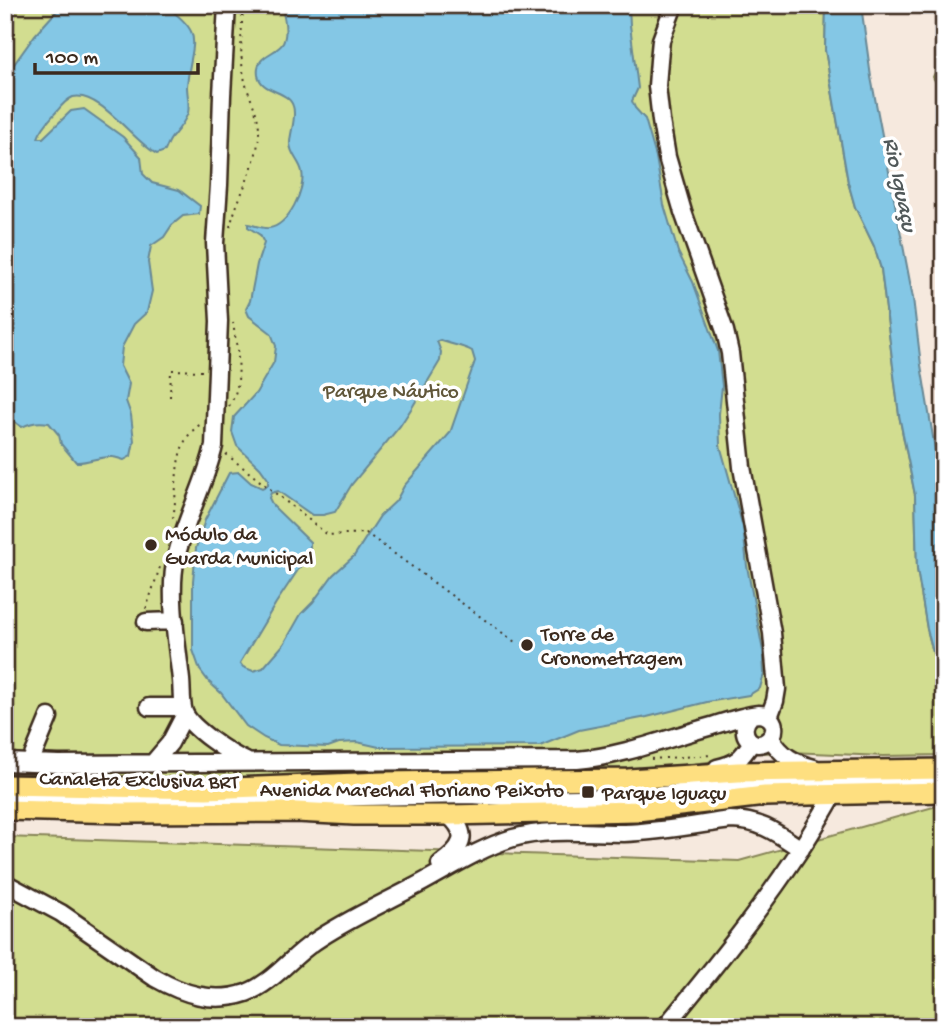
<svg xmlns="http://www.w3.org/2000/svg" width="949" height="1032" font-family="'Gochi Hand',sans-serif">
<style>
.green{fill:#d2dd90;stroke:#868457;stroke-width:2}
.water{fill:#84c7e5;stroke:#678895;stroke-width:2;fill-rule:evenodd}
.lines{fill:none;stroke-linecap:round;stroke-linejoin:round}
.minor-casing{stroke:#3b2a1e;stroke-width:21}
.major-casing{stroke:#3b2a1e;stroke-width:24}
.path{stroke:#3b2a1e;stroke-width:2;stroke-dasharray:2 5;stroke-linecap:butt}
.minor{stroke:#fff;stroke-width:16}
.major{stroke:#fedf80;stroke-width:19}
.poi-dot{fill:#3b2a1e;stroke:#fff;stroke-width:2.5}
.labels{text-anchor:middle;stroke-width:7;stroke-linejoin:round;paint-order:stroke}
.park-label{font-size:21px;fill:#61573a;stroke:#fff}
.poi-label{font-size:21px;fill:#3b2a1e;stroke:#fff;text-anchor:start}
.street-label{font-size:21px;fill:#3b2a1e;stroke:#fff}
.water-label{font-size:23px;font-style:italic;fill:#51595a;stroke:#fff}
</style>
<rect width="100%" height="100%" fill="#f6e9de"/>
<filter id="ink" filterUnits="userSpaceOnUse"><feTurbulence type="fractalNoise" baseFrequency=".0143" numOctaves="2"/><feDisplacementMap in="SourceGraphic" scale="14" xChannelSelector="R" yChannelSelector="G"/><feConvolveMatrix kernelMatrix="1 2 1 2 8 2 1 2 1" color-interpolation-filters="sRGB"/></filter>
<g filter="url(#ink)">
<!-- green -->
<path class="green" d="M5 5H826L825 50 848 182 855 207 874 246 881 269 899 415 915 495 917 569 927 629 944 695V755L883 756 789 752 732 754 715 761 642 771 249 780 119 781 81 775 5 773Z
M944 62V97L933 77 937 68Z
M944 804V1027H5V837L739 861Z"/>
<!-- water -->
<path class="water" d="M62 5H164C207 35 191 41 187 86 187 95 190 105 188 113 184 123 179 129 173 136 169 140 167 146 165 151L157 154C135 143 99 90 73 97 68 99 61 106 57 111 50 119 41 128 38 138H43L71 111 84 109 123 137 141 157 143 174 152 183 179 190 200 206 199 214 183 216 172 225 164 237 151 246 148 262 152 291 147 312 134 324 122 347 120 366 129 384 126 401 131 415 134 441 131 456 124 460C120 459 116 457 112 457 99 456 88 463 76 462L61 444 59 435 49 423C39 421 31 422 22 427 14 423 12 417 5 413V67H12L35 35Z
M281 5H629L630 25 638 88 632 101 635 108 645 119 656 157 664 205 678 252 693 282 718 351 722 386 719 414 720 445 743 527 747 566 763 651 764 674 760 688 749 695 707 702 647 717 579 730 540 746 379 747 357 742 339 743 328 747 279 745 264 738 246 726 221 693 209 682 200 670 193 650V581L196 548 205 520 229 473 239 472 251 483 262 488 268 485V479L260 468 237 446 232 432 234 417 256 393 274 362 276 346 271 333 249 316 246 309 250 301 257 264 264 243 260 235 248 227V224C254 225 263 229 269 228 288 226 306 189 302 172 300 161 290 155 290 143 290 132 297 117 293 106 288 90 261 93 258 75 255 54 276 55 283 43 288 33 284 15 281 5ZM440 340C451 345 462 345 472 351L475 361 450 433 404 486 396 501 380 516 354 556 333 575 313 602 301 614 284 644 263 668 253 671 243 667 240 663 276 603 310 552V542L273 506 269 498 271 493 278 491 312 515H323L335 512 352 484 400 426 413 406 440 361 441 352 437 341Z
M826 5H861L871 77 913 298 921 365 944 503V695L927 629 917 569 915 495 899 415 881 269 874 246 855 207 848 182 825 50Z"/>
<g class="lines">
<!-- minor casing -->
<g class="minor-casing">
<path id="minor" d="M227 5 222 95 219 185 215 243 219 321 214 446C205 485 185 519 176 558 168 592 177 644 181 680 182 690 181 703 184 712 190 728 230 754 246 761
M674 5 661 40 659 60 657 86 661 121 667 157 683 212 725 331 730 353 742 467 772 633 777 689 775 701 769 717
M146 622 175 621
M149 707H183
M771 738C781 756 795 763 814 768
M5 762 59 764 577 760C623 756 668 738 712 726 724 722 747 715 759 714 766 714 773 719 774 726 775 732 772 737 768 740 753 753 735 731 751 716
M30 763 49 717
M153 763 170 743 185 714
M717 768C737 763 741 759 752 742
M5 798 245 801 363 797 471 795 532 799 580 798 655 796 759 783 944 780
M440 864C461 849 472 835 448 815
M5 883 61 913 155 978C183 994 213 1004 246 993 273 983 291 957 314 942 344 921 380 905 412 888 445 871 477 849 513 838 549 828 587 833 624 833 660 832 695 825 730 820 760 820 777 833 801 849
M665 1027C712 970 759 912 800 850 812 832 823 813 834 794"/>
</g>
<!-- major casing -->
<g class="major-casing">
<path id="major" d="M5 785 206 789 382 782 628 779 738 772 944 769
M5 810 123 813 296 812 354 815H448L637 811 765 796 944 792"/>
</g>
<!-- path -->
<path class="path" d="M230 227C238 195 257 167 259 134 260 112 247 96 244 76 239 53 242 28 243 5
M170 397 171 370 202 371
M229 406C245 382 237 350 233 323
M226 454 328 535 366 533 515 642
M173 518C179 487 170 443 201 424
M146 609 161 564
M651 759 712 755"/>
<!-- minor -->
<use href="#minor" class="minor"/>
<!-- major -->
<use href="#major" class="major"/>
</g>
</g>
<!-- markers -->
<g class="poi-dot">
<circle cx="151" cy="545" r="7"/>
<circle cx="527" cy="645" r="7"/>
<rect x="581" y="785" width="14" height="14" rx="3.5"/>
</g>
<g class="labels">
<!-- park labels -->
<g class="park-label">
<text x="391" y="397">Parque Náutico</text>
</g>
<!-- poi labels -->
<g class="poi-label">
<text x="165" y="540">Módulo da<tspan x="165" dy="24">Guarda Municipal</tspan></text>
<text x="541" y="640">Torre de<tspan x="541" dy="24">Cronometragem</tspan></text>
<text x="602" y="799">Parque Iguaçu</text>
</g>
<!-- street labels -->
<g class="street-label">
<text transform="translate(139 779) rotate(1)" y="7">Canaleta Exclusiva BRT</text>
<text x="412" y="796">Avenida Marechal Floriano Peixoto</text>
</g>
<!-- water labels -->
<g class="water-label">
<text transform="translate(902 184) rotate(78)" y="8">Rio Iguaçu</text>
</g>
</g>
<!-- margin -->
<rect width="949" height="1032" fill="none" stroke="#fff" stroke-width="28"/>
<rect x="14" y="14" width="921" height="1004" fill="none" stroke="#3b2a1e" stroke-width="2.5" filter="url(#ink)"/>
<!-- scale -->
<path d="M35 63v10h163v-10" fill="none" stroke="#3b2a1e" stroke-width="3.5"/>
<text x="46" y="63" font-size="21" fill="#3b2a1e" stroke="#ffffff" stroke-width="5" paint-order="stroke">100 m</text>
</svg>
